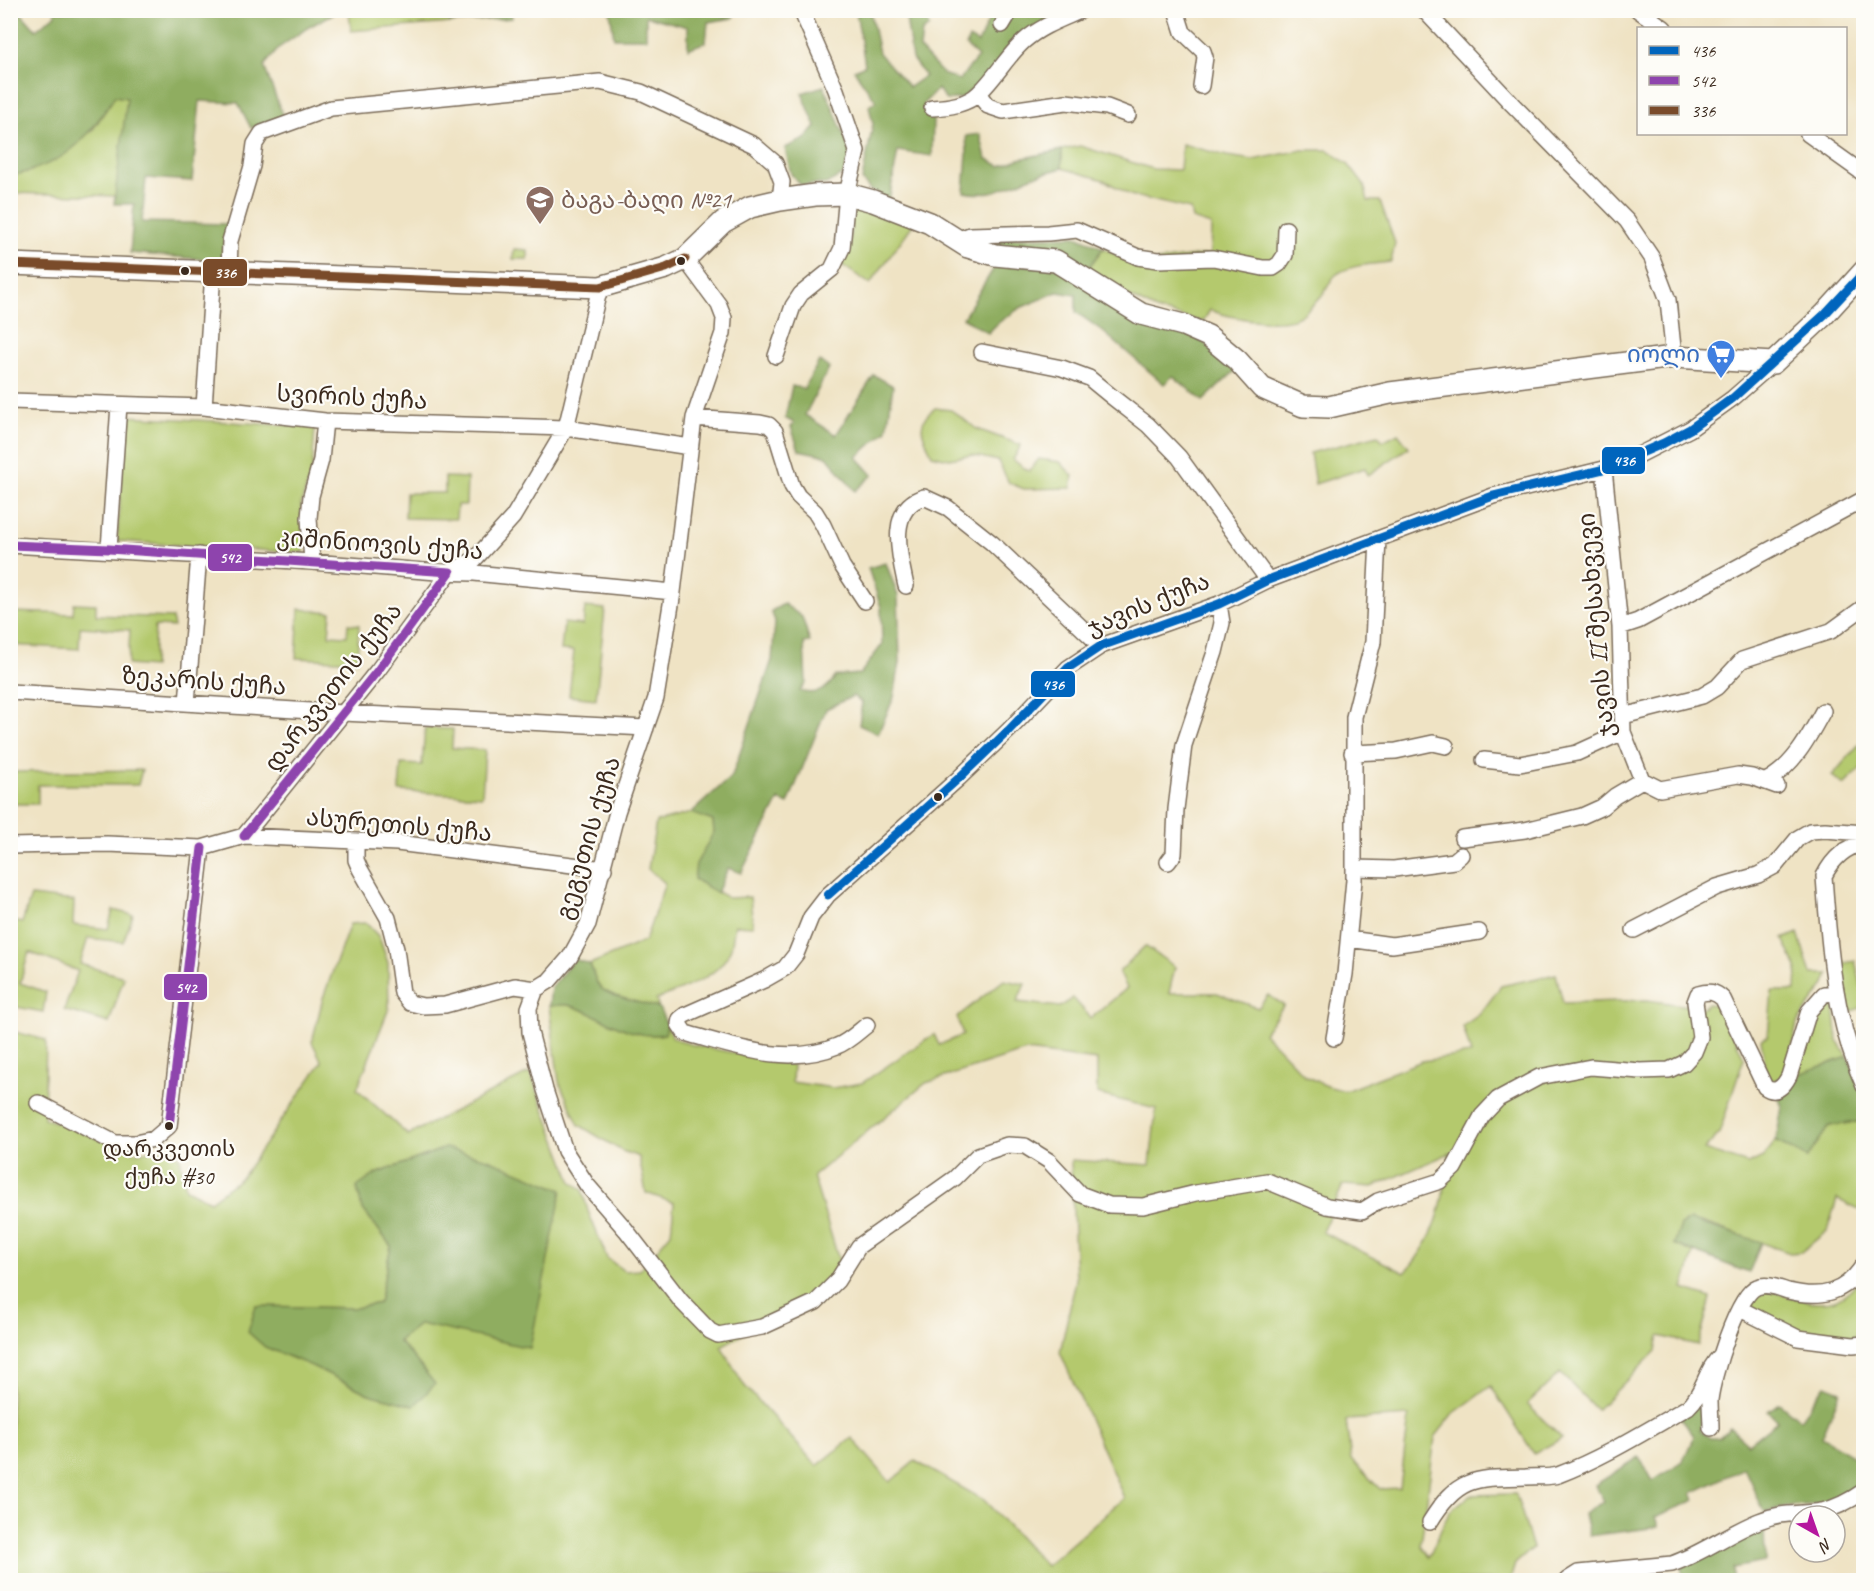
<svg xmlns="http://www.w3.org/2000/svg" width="1874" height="1591" font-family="Caveat,'Noto Sans Georgian',sans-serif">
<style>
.green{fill:#b4c96d;stroke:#787a46;stroke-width:1.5;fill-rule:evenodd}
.forest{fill:#8fad60;stroke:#656c3f;stroke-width:1.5}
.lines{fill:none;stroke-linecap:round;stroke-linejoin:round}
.street-casing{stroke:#7a6b58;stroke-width:18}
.secondary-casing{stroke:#7a6b58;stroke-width:24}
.street{stroke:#fff;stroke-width:15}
.secondary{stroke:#fff;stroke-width:21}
.bus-1-casing{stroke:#fdfcf7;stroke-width:14}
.bus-2-casing{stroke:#fdfcf7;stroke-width:14}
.bus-3-casing{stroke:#fdfcf7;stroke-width:14}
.bus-1{stroke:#0065bd;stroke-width:9}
.bus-2{stroke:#8e44ad;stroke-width:9}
.bus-3{stroke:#7a4b2a;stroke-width:9}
.bus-dot{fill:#3b2a1e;stroke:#fdfcf7;stroke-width:2}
.labels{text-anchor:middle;stroke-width:4.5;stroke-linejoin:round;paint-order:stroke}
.bus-label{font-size:22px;fill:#3b2a1e;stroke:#fdfcf7}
.education-label{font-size:24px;fill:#785e54;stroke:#fdfcf7;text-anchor:start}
.shop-label{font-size:24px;fill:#366cbe;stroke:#fdfcf7;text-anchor:end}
.street-label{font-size:24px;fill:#3b2a1e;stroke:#fdfcf7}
.line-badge{stroke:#fdfcf7;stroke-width:2}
.badge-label{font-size:16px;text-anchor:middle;font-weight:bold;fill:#fff}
</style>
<rect width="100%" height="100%" fill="#fdfcf7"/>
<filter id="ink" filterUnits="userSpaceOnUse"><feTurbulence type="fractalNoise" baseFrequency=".0167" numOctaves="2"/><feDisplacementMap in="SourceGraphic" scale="12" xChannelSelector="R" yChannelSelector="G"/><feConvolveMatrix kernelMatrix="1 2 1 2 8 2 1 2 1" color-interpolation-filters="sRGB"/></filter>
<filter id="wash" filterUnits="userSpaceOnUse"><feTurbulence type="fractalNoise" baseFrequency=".008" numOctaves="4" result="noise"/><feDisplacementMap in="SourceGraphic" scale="24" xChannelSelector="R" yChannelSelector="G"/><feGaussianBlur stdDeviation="1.35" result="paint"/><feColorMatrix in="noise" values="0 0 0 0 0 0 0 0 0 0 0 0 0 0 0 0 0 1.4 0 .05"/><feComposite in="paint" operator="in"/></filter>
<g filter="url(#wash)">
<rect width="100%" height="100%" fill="#efe3c4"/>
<!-- green -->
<path class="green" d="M349 11H449L450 23 351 31Z
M115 96 128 98 116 196 11 193 10 176 31 171 92 131Z
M1182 144 1227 156 1253 160 1302 150H1328L1348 164 1364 185 1368 201H1380L1395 243 1391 262C1373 264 1353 264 1337 274 1331 278 1328 287 1324 293 1318 300 1311 307 1304 313 1287 329 1230 318 1210 310L1203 322 1156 310 1122 293 1086 271 1103 248 1135 264 1210 254 1211 225 1192 219 1190 209 1130 195 1104 180 1062 168V150L1080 146 1153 169 1180 170Z
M852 205 914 223 870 284 842 265 850 240Z
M514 249 528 250V259H513Z
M935 408 951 410 977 429 1021 445 1013 460 1029 471 1039 459 1060 462 1073 476 1071 488 1024 489 1009 483 998 461 972 455 949 459 932 455C923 435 914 424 935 408Z
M126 416 315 427 312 471 301 504 304 553 117 541Z
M1398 433 1409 447 1368 475 1365 468 1315 484 1310 453 1378 435 1383 441Z
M445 477 467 478 466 505H457L456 519 405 518 406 493H445Z
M10 594H13L12 612 73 614 74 603 96 604V615L172 618 174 627 155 626 153 667 128 665 130 630 80 627 79 649 11 645Z
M585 607 605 609 596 699 569 696 574 651 561 650 564 623 583 625Z
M299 609 331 612 329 635 347 636 348 624 359 625 357 661 296 658Z
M425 728 453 729 452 748 485 750 482 796 399 791 401 764 422 765Z
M1863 736V766L1844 785 1832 776 1860 743Z
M10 739H12L13 772 142 770 138 785H38V804H11Z
M691 813 713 821 714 832 706 848 694 879 728 898 750 897 753 926 735 925C733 932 733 941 731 948 720 979 684 987 656 1000L659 1008C644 1003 608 997 600 987 595 982 593 971 590 964L645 941 665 883 648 869 656 822Z
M31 896 74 901 73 925 108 929 113 910 133 915 123 942 88 938 80 964 124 977 109 1023 64 1010 78 971 29 952 20 983 46 992 43 1012 11 1006V921L22 923Z
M366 923 379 937 388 963 389 1008 357 1089 408 1135 530 1072 572 1182 582 1189 588 1211 607 1258 624 1271 640 1270 671 1233 674 1203 646 1193 639 1157 622 1151 579 1125 559 1082 549 1006C555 1006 562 1004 568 1005 601 1013 629 1041 664 1034L667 1025 673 1038 689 1044 793 1065 792 1082 833 1088 862 1083 934 1034 939 1045 963 1035 957 1017 1004 980 1025 984 1017 1002 1060 1007 1073 998 1091 1018 1127 988 1119 972 1145 946 1175 967 1169 993H1217L1258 1008 1268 995 1284 1005 1264 1033 1305 1076 1327 1086 1345 1091 1422 1061 1471 1054 1463 1026 1480 1014 1501 986 1556 974 1563 1003 1647 1000 1703 1008 1707 1004 1719 1005 1744 1058 1719 1134 1704 1150 1748 1164 1763 1157 1776 1141 1807 1158 1829 1126 1863 1121V1212L1837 1199 1827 1231 1801 1252 1790 1253 1702 1222 1674 1244 1694 1253 1683 1289 1711 1298 1698 1345 1659 1336 1656 1351 1597 1410 1560 1373 1527 1404 1562 1438 1534 1454 1491 1386 1454 1413 1435 1437 1421 1545 1429 1557 1449 1512 1470 1495 1516 1494 1533 1548 1515 1564 1510 1580H11V1031L46 1040 44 1118 134 1152 171 1150 180 1158 186 1189 210 1201 242 1177 322 1062 312 1042 323 998 350 924ZM1026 1051 1097 1060V1094L1156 1109 1150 1165 1071 1160 1076 1280 1060 1352 1124 1498 1046 1566 984 1500 915 1461 890 1482 852 1438 817 1466 744 1385 721 1346 845 1280 813 1176 926 1083ZM445 1148 450 1329 420 1324 398 1341 414 1358 369 1394 312 1366 256 1306 356 1308 379 1303 391 1246 362 1208 357 1188 376 1174ZM1450 1153C1442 1203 1441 1232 1405 1273L1322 1232 1343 1185 1373 1187ZM1409 1416 1400 1488 1380 1489 1351 1460 1346 1420Z
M1798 933 1811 974H1829L1824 986 1797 1023 1791 1054 1782 1078 1773 1081 1767 1078 1761 1039 1768 1036 1772 991H1796L1797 968 1783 939Z
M1855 961 1863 992V1007L1844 1014 1839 964Z
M1830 1000 1834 1006 1838 1041 1848 1057 1793 1076 1819 1005Z
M1863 1276V1319L1853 1339 1803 1334 1756 1312 1751 1304 1752 1298 1765 1289C1784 1295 1816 1307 1835 1300 1847 1295 1855 1285 1863 1276Z"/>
<!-- forest -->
<path class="forest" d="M10 11H19L36 30 56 14 54 11H338L309 27 280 47 264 66 283 116 251 128 238 103 200 101 192 181 146 178 142 222 228 224 222 261 130 253 134 204H114L127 98 115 96C84 143 67 163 11 176Z
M449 11H511L512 18 450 23Z
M610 11V10L735 11 733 18 708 22 706 42 688 49V27L646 16V38H614Z
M856 11H870L879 53 909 87 925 76 912 59 905 11H923L929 27 922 32 920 49 943 74 959 80 978 57 966 46 969 38 978 43 993 11H1046L1056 17 962 98 946 100 938 89 924 103V113L933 119 932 156 898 151 889 200 870 190 862 180 873 124 869 106 876 101 854 70 865 65Z
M824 86 851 152 844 174 826 184 801 185 791 174 785 148 805 139 816 127 802 93Z
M980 134 986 158 1000 166 1019 159 1062 150V168C1053 171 1043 173 1034 176 1009 185 991 198 964 192L967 153 966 136Z
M1076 236 1103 248 1086 271 986 249 984 239Z
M997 263 1058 268 1194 335 1237 369 1203 401 1173 376 1164 384 1101 330 1076 312V295L1057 292 1020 308 998 323 988 333 963 318Z
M819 361 829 368 805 415 836 435 874 375 893 386 887 430 857 457 873 475 855 491 827 456 799 450 791 427 794 423 785 418 792 386 804 389Z
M886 563 898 596 900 662 894 697 878 734 859 725 862 702 853 696 826 709 788 804 779 800 741 873 728 868 717 893 694 879 696 864 714 832 713 821 691 813 732 776 772 660 775 621 771 611 784 604 802 617 810 642 804 643 806 683 800 691C817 696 827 690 836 676L860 674 882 645 881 607 868 568Z
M574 959 590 964C593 971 595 982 600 987 608 997 644 1003 659 1008L667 1025 665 1034C629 1041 601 1013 568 1005 562 1004 555 1006 549 1006L551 988Z
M1848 1057 1863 1093V1121L1829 1126 1807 1158 1776 1141 1782 1107 1779 1098 1789 1090 1793 1076Z
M445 1148 488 1159 562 1190 530 1348 420 1324 398 1341 414 1358 435 1384 414 1406 369 1394 312 1366 265 1347 248 1332 256 1306 356 1308 379 1303 391 1246 362 1208 357 1187 376 1174Z
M1690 1220 1761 1242 1749 1273 1674 1244 1681 1225Z
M1713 1375 1700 1430 1710 1438H1718L1730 1428 1748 1444 1777 1421 1768 1411 1779 1403 1800 1420 1825 1385 1841 1391 1822 1437 1856 1458 1863 1447V1481L1832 1503 1790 1506 1765 1513 1744 1468 1692 1493 1695 1500 1655 1517 1658 1527 1589 1536 1584 1514 1604 1501 1595 1485 1639 1457 1653 1481 1683 1461 1694 1436 1680 1417Z
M1764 1525 1765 1562 1733 1568V1580H1684L1681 1567Z"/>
</g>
<g filter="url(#ink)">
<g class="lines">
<!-- street casing -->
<g class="street-casing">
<path id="street" d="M1176 10 1183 32 1203 51 1205 57 1201 86
M1424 10 1512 104 1627 221 1652 258 1668 300 1674 357
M1638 10 1664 28
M1002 25 1011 10
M978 94 988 106 1003 111 1066 102 1107 107 1128 115
M932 108C948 107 967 105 979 93 996 77 1007 56 1024 41 1041 26 1062 19 1082 10
M1808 134 1864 174
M957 240 970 235 1048 233 1077 230 1138 257 1158 260 1213 258 1263 268H1273L1279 264 1285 255 1286 229
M229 272 230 241 252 166 255 144 262 133 331 108 600 82 641 92 754 145 775 163 782 182 780 200
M982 352 1062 368 1089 378 1111 396 1148 425 1179 457 1268 580
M776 356 793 306 801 294 832 269 842 248 847 194 857 151 836 90 801 10
M10 401 204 407 325 421 566 428 690 447
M204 407 213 272
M694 418 760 423 769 425 775 431 792 486 798 496 815 512 823 525 842 566 865 601
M1604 469 1620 627 1623 732 1642 780 1660 789 1738 775 1752 777 1777 786
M10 545 312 562 437 572 474 573 673 592
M109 549 119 405
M312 562 309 518 311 496 321 460 325 421
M906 586C900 558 886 508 924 497L948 508 992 543 1101 646
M1620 627 1638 621 1864 499
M10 692 343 713 646 728
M187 703 199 555
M1623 716 1702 696 1717 687 1742 660 1831 631 1864 607
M1352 753 1396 751 1433 743 1446 746
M1484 760 1520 764 1577 753 1623 732
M1766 781C1793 767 1809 737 1823 711
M244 836 378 670 450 572 474 560 513 517 566 428 600 287
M1462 838 1525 830 1582 816 1602 807 1615 796 1642 780
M356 841V860L360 869 388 918 396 949 402 993 410 1003 423 1006 445 1005 515 986 536 989 549 981 570 957 588 924 617 812 656 698 673 592 694 418 723 333 724 318 719 305 685 259
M1864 843C1845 847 1832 860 1824 876 1829 948 1834 1019 1864 1086
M10 846 107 844 202 848 244 836 356 841 397 843 604 869
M1168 862 1174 854 1176 809 1184 745 1215 652 1222 623 1219 604
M1354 868 1394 869 1454 861 1461 855
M1634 930 1717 887 1758 875 1775 866 1798 838 1810 831 1825 830 1864 833
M1349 939 1392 945 1479 932
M536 989 529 1008 530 1032 545 1090 565 1151 587 1185 626 1230 681 1301 710 1331 718 1335 762 1327 816 1302 837 1281 859 1246 955 1178 978 1155 1007 1145 1025 1146 1049 1161 1080 1194 1109 1205 1143 1206 1196 1193 1267 1181 1327 1206 1362 1211 1378 1201 1440 1181 1454 1168 1482 1116 1498 1099 1539 1077 1591 1067 1640 1071 1669 1070 1684 1063 1694 1052 1700 1037 1695 1002 1698 994C1708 991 1715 991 1723 999L1765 1087C1776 1095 1784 1086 1789 1076L1809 1011 1824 994 1835 993
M867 1025C858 1032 848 1042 837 1046 787 1067 734 1046 685 1033L679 1024 680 1019 685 1015 764 980 785 968 796 954 811 917 828 895 959 778 1009 730 1068 668 1101 646 1219 604 1268 580 1493 496 1604 469 1637 456 1690 429 1733 398 1773 363
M1334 1038 1345 974 1354 880V717L1373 642 1378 539
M38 1103 115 1143H135L154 1139 169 1126 202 848
M1740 1309 1798 1338 1853 1345 1864 1344
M1711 1428C1711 1419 1710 1409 1710 1400 1712 1379 1737 1294 1757 1287 1767 1283 1778 1288 1788 1291 1821 1299 1845 1294 1864 1264
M1430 1522C1458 1476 1476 1478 1526 1477 1536 1476 1548 1478 1558 1475 1603 1458 1646 1431 1688 1407 1704 1393 1705 1370 1721 1355
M1567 1580 1578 1573 1672 1564C1703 1553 1729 1533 1759 1521 1784 1511 1798 1515 1822 1511 1837 1508 1851 1500 1864 1491"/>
</g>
<!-- secondary casing -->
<g class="secondary-casing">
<path id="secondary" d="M10 264 600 287 666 268 685 259 723 222 750 207 780 200 815 195 847 194 873 201 930 223 968 247 995 255 1056 261 1141 314 1183 325 1208 336 1237 360 1262 388 1303 406 1329 407 1390 393 1674 357 1773 363 1824 315 1864 271"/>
</g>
<!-- street -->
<use href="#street" class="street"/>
<!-- secondary -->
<use href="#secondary" class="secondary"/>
<!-- bus-1 casing -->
<g class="bus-1-casing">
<path id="bus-1" d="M828 895 959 778 1009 730 1068 668 1101 646 1219 604 1268 580 1493 496 1604 469 1664 443 1690 429 1733 398 1824 315 1864 272"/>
</g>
<!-- bus-2 casing -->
<g class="bus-2-casing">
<path id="bus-2" d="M10 545 109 549 450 572
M244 836 378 670 450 572
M169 1126 202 848"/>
</g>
<!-- bus-3 casing -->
<g class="bus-3-casing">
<path id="bus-3" d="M10 264 600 287 666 268 685 259"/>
</g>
<!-- bus-1 -->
<use href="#bus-1" class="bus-1"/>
<!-- bus-2 -->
<use href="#bus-2" class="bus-2"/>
<!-- bus-3 -->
<use href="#bus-3" class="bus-3"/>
</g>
</g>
<!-- icons -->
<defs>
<g id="school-pin" transform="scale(1.5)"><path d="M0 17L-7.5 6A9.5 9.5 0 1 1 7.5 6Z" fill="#8d6e63" stroke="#fdfcf7"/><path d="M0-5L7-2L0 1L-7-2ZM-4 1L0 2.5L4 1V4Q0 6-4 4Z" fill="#fff"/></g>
<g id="supermarket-pin" transform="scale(1.5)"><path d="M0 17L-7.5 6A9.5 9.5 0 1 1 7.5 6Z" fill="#3f7fe0" stroke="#fdfcf7"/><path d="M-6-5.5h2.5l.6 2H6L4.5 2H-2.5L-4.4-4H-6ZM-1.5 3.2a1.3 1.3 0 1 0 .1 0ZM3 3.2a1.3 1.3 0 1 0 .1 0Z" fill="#fff"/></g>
</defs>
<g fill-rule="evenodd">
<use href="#school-pin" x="540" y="200"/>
<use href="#supermarket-pin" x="1721" y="354"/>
</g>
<!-- markers -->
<g class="bus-dot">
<circle cx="681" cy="261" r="5"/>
<circle cx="185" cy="271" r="5"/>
<circle cx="938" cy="797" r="5"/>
<circle cx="169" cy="1126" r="5"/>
</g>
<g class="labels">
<!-- bus labels -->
<g class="bus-label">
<text x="169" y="1156">დარკვეთის<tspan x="169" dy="28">ქუჩა #30</tspan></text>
</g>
<!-- education labels -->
<g class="education-label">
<text x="561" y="208">ბაგა-ბაღი №21</text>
</g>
<!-- shop labels -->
<g class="shop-label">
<text x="1700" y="362">იოლი</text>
</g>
<!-- street labels -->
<g class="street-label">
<text transform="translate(352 397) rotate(3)" y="8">სვირის ქუჩა</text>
<text transform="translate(380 544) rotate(4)" y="8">კიშინიოვის ქუჩა</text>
<text transform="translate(1148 604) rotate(-22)" y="8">ჯავის ქუჩა</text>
<text transform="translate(1596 625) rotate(-95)" y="8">ჯავის II შესახვევი</text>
<text transform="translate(204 681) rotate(4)" y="8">ზეკარის ქუჩა</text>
<text transform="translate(333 687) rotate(-52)" y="8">დარკვეთის ქუჩა</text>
<text transform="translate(399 825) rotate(5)" y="8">ასურეთის ქუჩა</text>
<text transform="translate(588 838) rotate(-73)" y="8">გეგუთის ქუჩა</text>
</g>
</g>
<g class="line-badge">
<rect x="202" y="258" width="46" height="29" rx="6" fill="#7a4b2a"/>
<rect x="1601" y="446" width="45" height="29" rx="6" fill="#0065bd"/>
<rect x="207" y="543" width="46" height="29" rx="6" fill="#8e44ad"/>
<rect x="1030" y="670" width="46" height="28" rx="6" fill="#0065bd"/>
<rect x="163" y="973" width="45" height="28" rx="6" fill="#8e44ad"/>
</g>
<g class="badge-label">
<text x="225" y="278">336</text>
<text x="1624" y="466">436</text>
<text x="230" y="563">542</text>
<text x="1053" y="690">436</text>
<text x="186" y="993">542</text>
</g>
<!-- margin -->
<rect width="1874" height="1591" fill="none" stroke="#fdfcf7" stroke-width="36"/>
<!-- legend -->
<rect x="1637" y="27" width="210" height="108" fill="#fdfcf7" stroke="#afa8a0" stroke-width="1.5"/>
<rect x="1649" y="46" width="30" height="9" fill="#0065bd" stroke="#afa8a0" stroke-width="1.5"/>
<text x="1691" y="57" font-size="18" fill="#3b2a1e">436</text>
<rect x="1649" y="76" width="30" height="9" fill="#8e44ad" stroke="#afa8a0" stroke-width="1.5"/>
<text x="1691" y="87" font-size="18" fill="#3b2a1e">542</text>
<rect x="1649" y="106" width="30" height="9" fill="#7a4b2a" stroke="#afa8a0" stroke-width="1.5"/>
<text x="1691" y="117" font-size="18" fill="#3b2a1e">336</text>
<!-- north arrow -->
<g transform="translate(1817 1534) rotate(140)"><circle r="28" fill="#fdfcf7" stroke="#afa8a0" stroke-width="1.5"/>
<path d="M0-4.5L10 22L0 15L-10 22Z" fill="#b5179e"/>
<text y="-9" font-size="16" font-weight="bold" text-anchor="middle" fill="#3b2a1e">N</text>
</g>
</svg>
